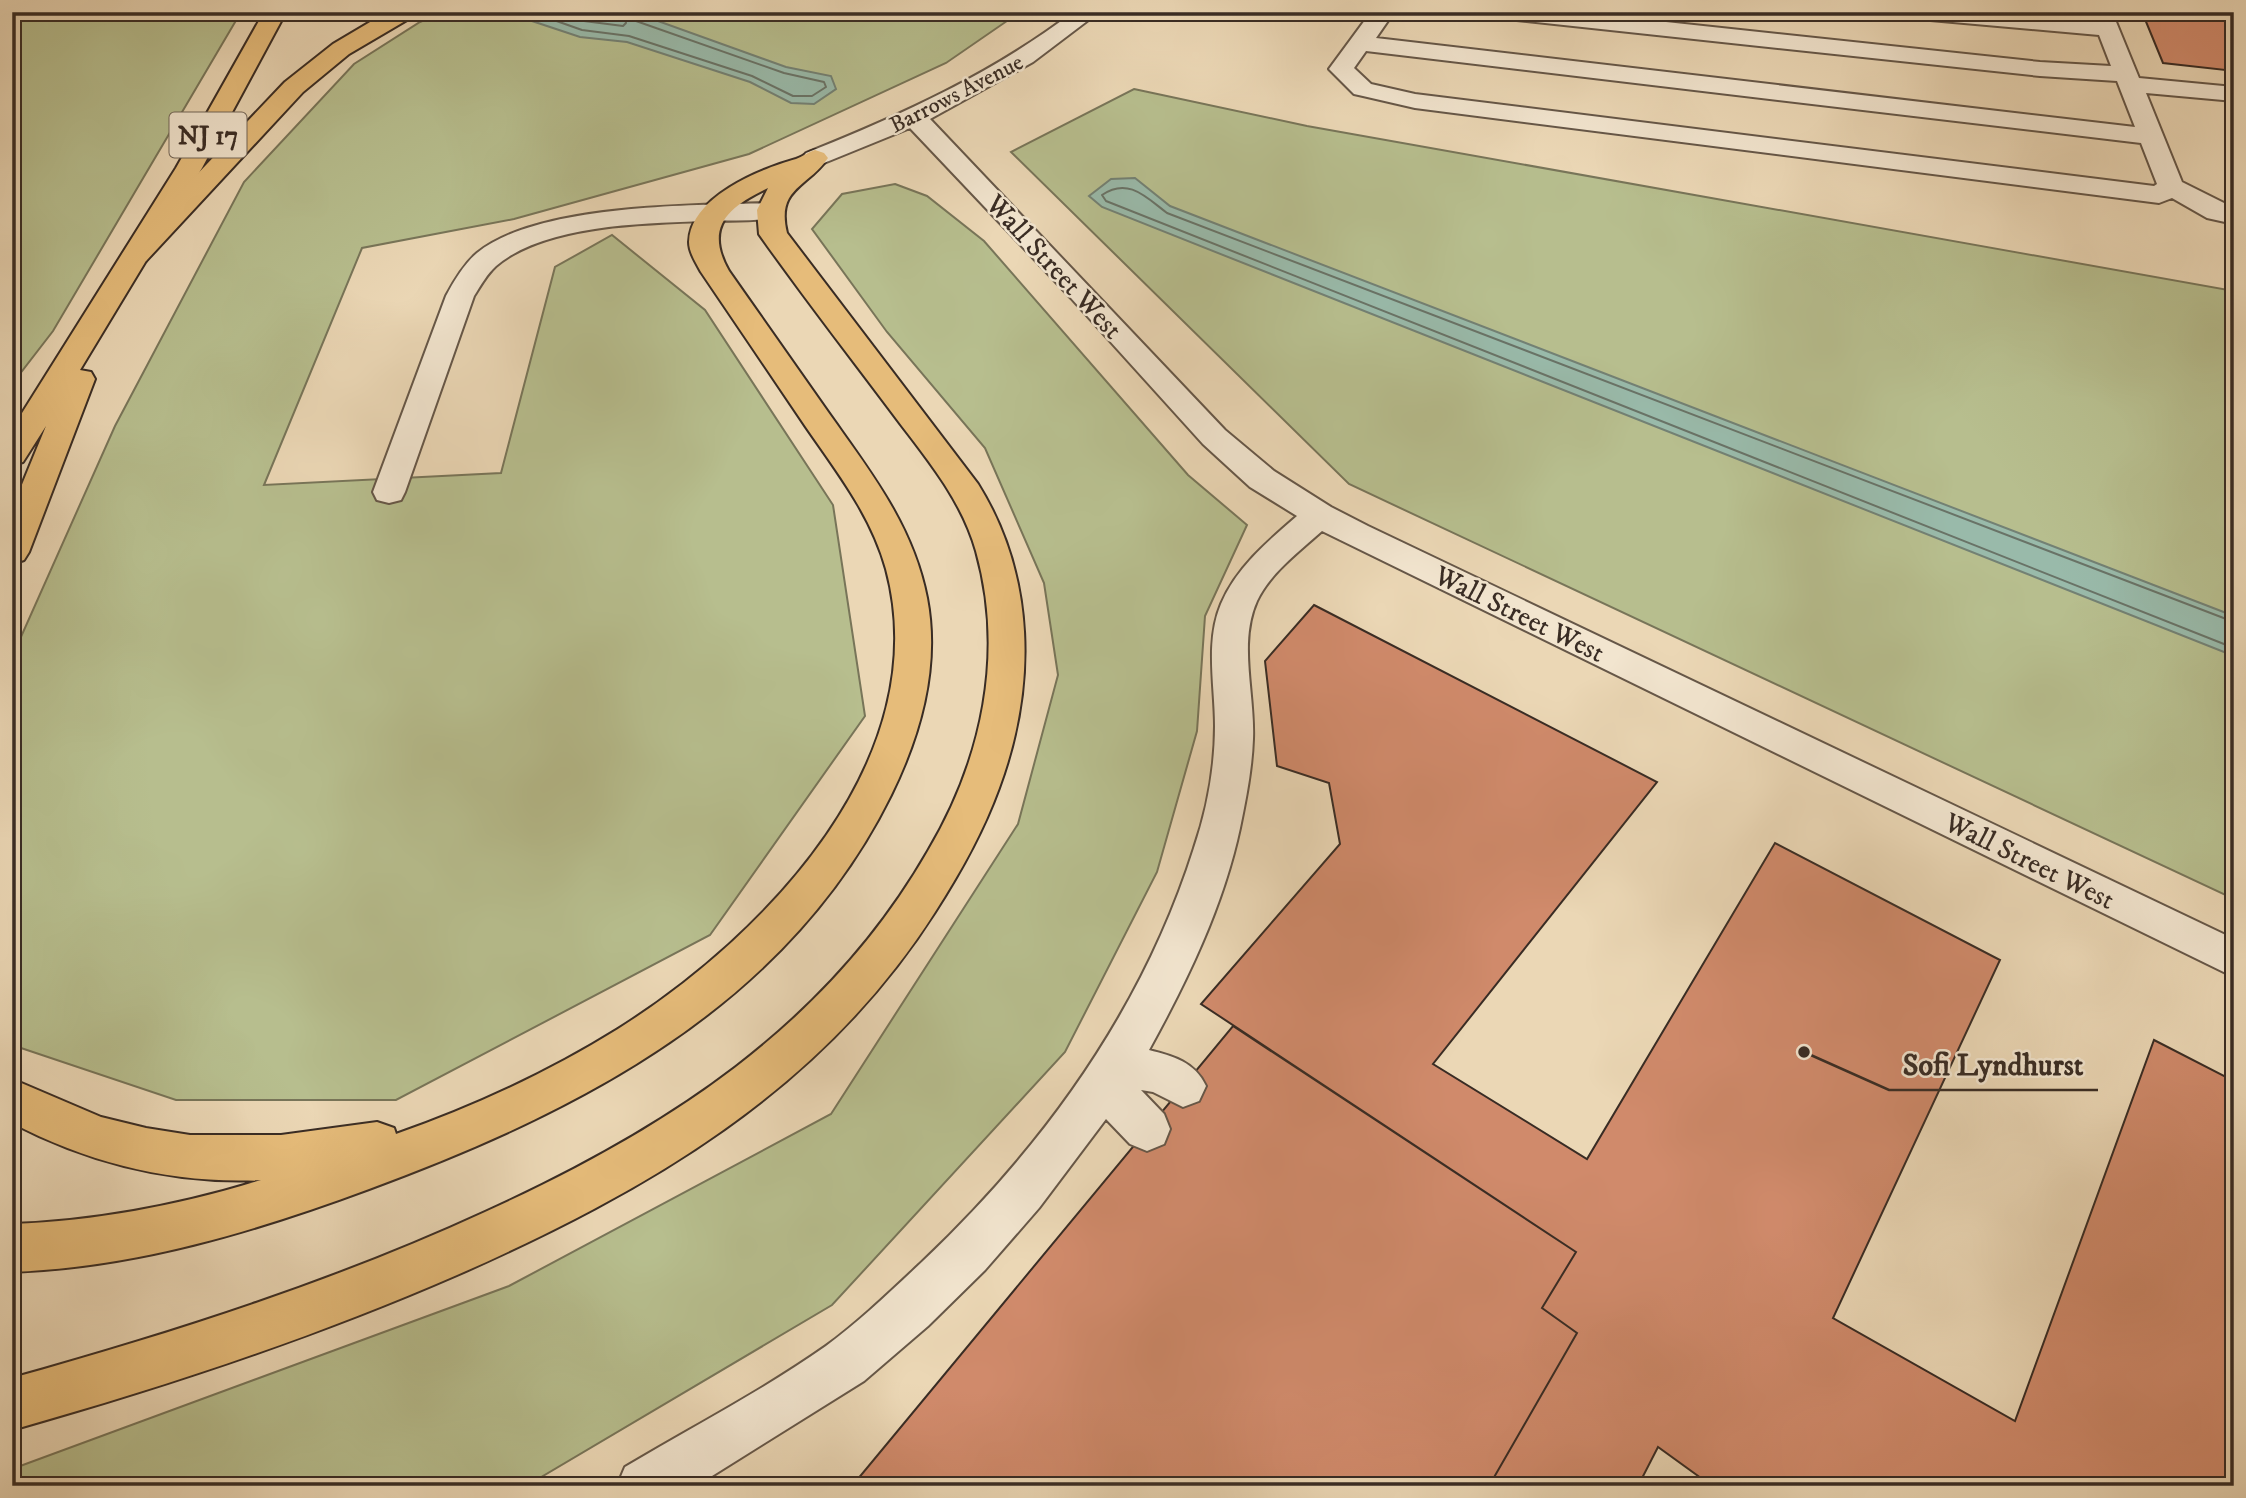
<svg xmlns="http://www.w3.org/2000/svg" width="2246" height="1498" font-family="'IM FELL DW Pica',serif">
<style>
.green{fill:#b7be8e;stroke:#787559;stroke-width:2}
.water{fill:#99baaa;stroke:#738174;stroke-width:2}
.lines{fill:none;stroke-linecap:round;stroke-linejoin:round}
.shore{stroke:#697367;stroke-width:2}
.building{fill:#d08a6b;stroke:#392c24;stroke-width:2}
.minor-casing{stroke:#665748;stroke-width:4}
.major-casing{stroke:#392c24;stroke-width:4}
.highway-casing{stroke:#392c24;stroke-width:4}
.minor{fill:#f2e5cf;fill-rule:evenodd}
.major{fill:#e6bc7a;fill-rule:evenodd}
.highway{fill:#e6bc7a;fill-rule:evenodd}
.labels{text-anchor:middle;stroke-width:5;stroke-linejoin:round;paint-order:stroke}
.far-street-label{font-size:23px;fill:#392c24;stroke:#f2e5cf}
.shield{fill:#f2e5cf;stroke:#706457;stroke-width:2}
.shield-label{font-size:26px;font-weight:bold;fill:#392c24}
.street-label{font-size:28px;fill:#392c24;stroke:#f2e5cf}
.leader{fill:none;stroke:#392c24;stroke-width:2.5}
.callout-dot{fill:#392c24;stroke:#f2e5cf;stroke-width:2.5}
.callout-label{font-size:30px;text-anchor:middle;font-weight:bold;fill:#392c24;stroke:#f2e5cf;stroke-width:5;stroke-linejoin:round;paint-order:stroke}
</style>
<rect width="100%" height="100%" fill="#ebd7b5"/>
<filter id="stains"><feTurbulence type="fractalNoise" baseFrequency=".00286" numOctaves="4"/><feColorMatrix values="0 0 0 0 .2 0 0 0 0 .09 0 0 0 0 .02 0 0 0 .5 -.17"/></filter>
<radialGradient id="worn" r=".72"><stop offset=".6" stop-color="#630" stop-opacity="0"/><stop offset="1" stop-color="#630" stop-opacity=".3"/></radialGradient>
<!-- green -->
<path class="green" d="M23 12H241L53 331 12 384V32Z
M442 12H1020L946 63 749 154 514 219 362 248 264 485 501 473 555 267 612 235 705 310 833 505 865 716 710 935 396 1100H176L12 1045V657L115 426 244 182 354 64 420 22Z
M1134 89 1307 126 2234 291V899L1349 484 1011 152Z
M895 184 927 196 984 241 1188 475 1247 525 1205 616 1197 731 1157 872 1065 1052 832 1305 526 1486H12V1469L509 1286 831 1114 1018 824 1058 675 1044 583 985 448 887 332 812 229 842 194Z"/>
<!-- water -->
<path class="water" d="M525 12H633L786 67 831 76 836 89 814 104 791 103 750 82 627 42 580 37 523 18Z
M1135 178 1170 206 2234 616V656L1102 207 1089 196 1111 179Z"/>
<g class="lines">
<!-- shore -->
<path class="shore" d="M531 12 582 30 629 36 752 76 793 96H812L826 87 824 82 784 73 636 21 633 12
M560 12 584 21 623 26 626 23 624 12
M2234 622 1167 213C1146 197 1128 177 1102 195L1106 201 2234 648"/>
</g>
<!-- building -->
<path class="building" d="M2142 12H2234V71L2163 63Z
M1314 605 1657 782 1433 1064 1587 1159 1775 843 2000 960 1833 1318 2015 1421 2154 1040 2234 1081V1486H1712L1658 1447 1638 1486H1489L1577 1333 1542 1308 1576 1252 1201 1004 1340 844 1329 783 1277 766 1265 661Z
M1233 1026 1576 1252 1542 1308 1577 1333 1489 1486H852Z"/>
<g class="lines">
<!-- minor casing -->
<g class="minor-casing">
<path id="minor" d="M1073 12H1099L1033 62 930 119 1225 430 1274 471 1331 507 1368 526 2234 939V977L1322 531C1300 551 1270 573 1257 601 1238 643 1255 694 1253 739 1252 769 1246 799 1240 828 1223 907 1187 981 1149 1050 1173 1056 1195 1062 1206 1086L1199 1101 1183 1107 1153 1092 1141 1090 1164 1114 1170 1129 1164 1144 1147 1151 1130 1144 1106 1119 1039 1208 985 1270 928 1326 864 1381 696 1486H617L625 1467C692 1427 762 1391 826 1346 860 1321 892 1290 923 1261 1046 1144 1143 1009 1194 848 1207 810 1215 766 1215 726 1215 686 1205 642 1221 604 1236 568 1268 541 1297 516L1250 487 1203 444 1071 298 910 128 824 163 815 166 806 163 802 158 806 153C901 115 992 74 1073 12Z
M1371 12H1394L1376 38 2135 127 2117 81 2040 76 1507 19 1499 17 1496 12H1573L2040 62 2111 66 2099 35 1919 19 1911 17 1908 12H1998L2093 21 2090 12H2112L2139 78 2234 87V101L2146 93 2182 182 2234 208V224L2207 218 2172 198 2159 203 1415 108 1363 96 1354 94 1329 69ZM1366 51 2141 143 2157 184 2154 186 1415 94 1371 84 1354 68Z
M769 203 779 205 782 211 779 217C756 222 732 220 709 221 648 223 545 224 496 266 487 274 481 285 474 296L405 492 401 500 389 503 377 500 373 492 446 296C454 281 464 264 477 253 537 204 693 205 769 203Z"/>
</g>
<!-- major casing -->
<g class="major-casing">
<path id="major" d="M264 12H286L202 168 80 370 91 372 95 379 29 552 24 560 12 564V509L46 426 23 462 12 465V429L176 168Z
M815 150 824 153 828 158C807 188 776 188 787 233L978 484C1036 577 1036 688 999 788 983 832 960 873 935 912 821 1091 647 1191 457 1275 313 1338 164 1387 12 1430V1378C173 1333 333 1282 485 1212 665 1130 827 1027 928 851 982 760 1005 654 976 551 961 498 925 457 893 414 848 354 802 295 759 234L757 210 768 188C728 207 704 227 729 271 762 318 795 365 828 412 869 470 913 525 927 598 940 666 921 734 891 795 787 1006 580 1111 369 1189 253 1232 137 1267 12 1272V1224C98 1221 179 1205 261 1180 173 1184 91 1164 12 1123V1079L101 1117 146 1128 190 1135H281L377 1122 394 1128 396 1134C473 1107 549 1072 618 1029 765 936 937 759 886 569 871 515 837 472 806 427 771 375 736 324 701 272 696 263 689 252 689 242 690 197 760 169 796 159 802 157 808 152 815 150Z"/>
</g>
<!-- highway casing -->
<g class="highway-casing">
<path id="highway" d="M387 12H415L412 17 349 54 303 92 146 261 136 263 126 261 122 255 126 249 285 82 333 44Z"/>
</g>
<!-- minor -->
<use href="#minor" class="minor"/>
<!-- major -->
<use href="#major" class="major"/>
<!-- highway -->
<use href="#highway" class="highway"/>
</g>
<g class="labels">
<!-- far-street labels -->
<g class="far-street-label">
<text transform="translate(956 93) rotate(-27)" y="8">Barrows Avenue</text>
</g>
<!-- shield labels -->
<rect class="shield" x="169.5" y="112.5" width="77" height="45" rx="5"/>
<g class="shield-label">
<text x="208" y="144">NJ 17</text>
</g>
<!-- street labels -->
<g class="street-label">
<text transform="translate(1055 266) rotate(47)" y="10">Wall Street West</text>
<text transform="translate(1520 613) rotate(26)" y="10">Wall Street West</text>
<text transform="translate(2030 860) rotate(26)" y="10">Wall Street West</text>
</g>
</g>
<!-- callouts -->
<path class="leader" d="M1804 1052L1889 1090H2098"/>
<circle class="callout-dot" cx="1804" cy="1052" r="7"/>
<g class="callout-label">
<text x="1993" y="1075">Sofi Lyndhurst</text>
</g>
<!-- margin -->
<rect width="2246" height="1498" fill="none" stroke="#ebd7b5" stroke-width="42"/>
<rect x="14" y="14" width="2218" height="1470" fill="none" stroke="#392c24" stroke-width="3.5"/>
<rect x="21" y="21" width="2204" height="1456" fill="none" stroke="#392c24" stroke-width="2"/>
<rect width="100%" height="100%" filter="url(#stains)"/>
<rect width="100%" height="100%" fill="url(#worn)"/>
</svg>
